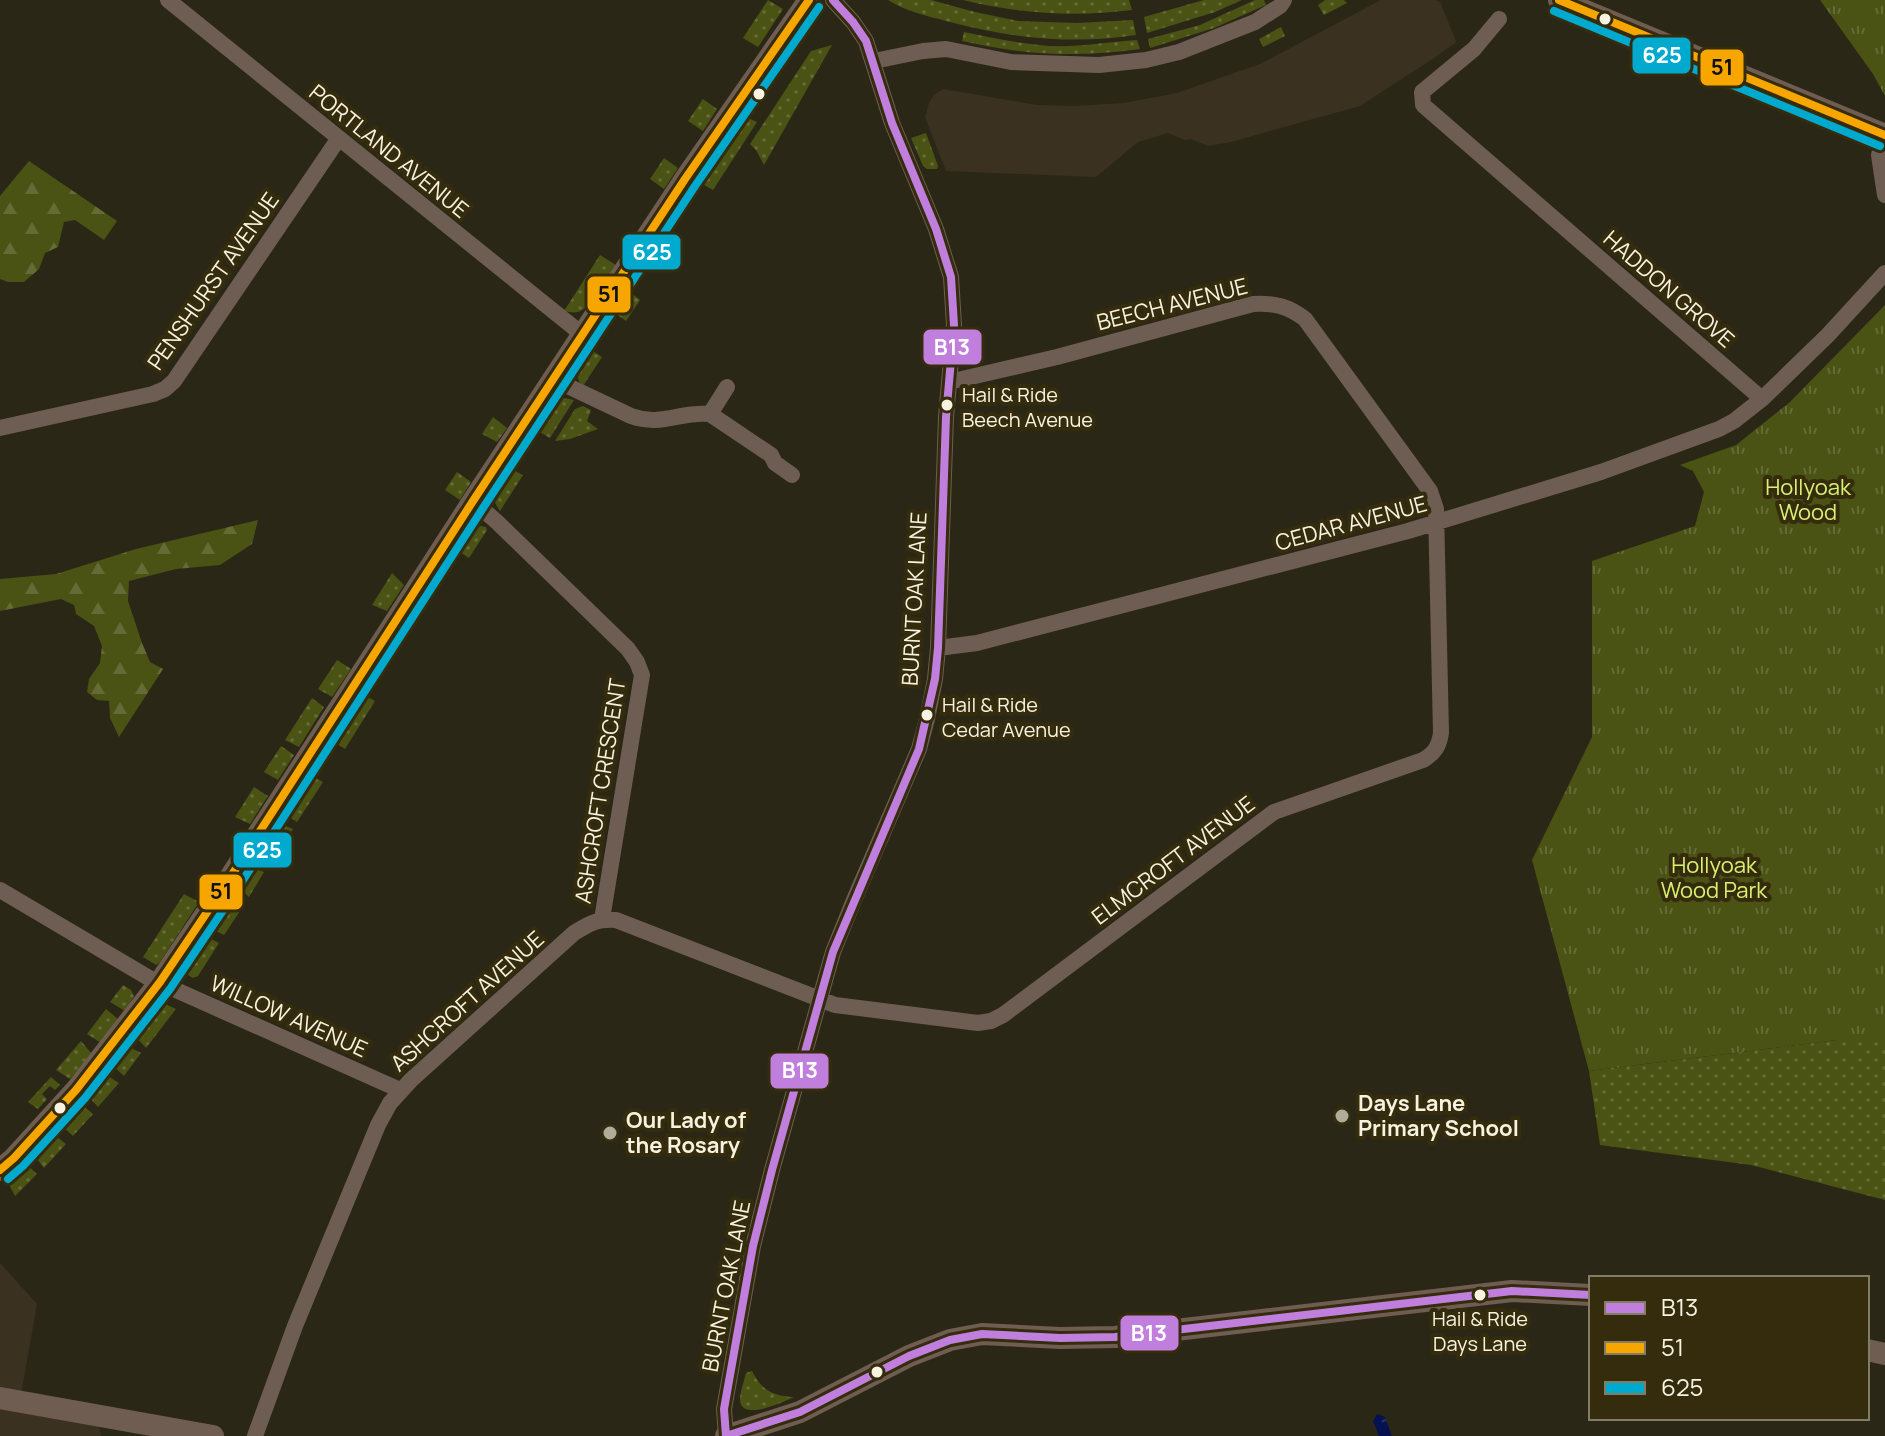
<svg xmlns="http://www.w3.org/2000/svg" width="1885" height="1436" font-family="Manrope,sans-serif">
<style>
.commercial{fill:#3b3121}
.grass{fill:url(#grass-dots)}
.forest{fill:url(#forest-firs)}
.park{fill:url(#park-tufts)}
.water{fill:url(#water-ripples)}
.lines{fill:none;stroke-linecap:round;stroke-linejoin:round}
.street{stroke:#6e5d52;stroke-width:16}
.secondary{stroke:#705d51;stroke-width:22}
.bus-1-casing{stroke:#342c0d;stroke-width:14}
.bus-2-casing{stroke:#342c0d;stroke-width:14}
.bus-3-casing{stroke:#342c0d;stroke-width:14}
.bus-1{stroke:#c07fdc;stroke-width:8}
.bus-2{stroke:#f7a600;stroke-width:8}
.bus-3{stroke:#00a9ce;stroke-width:8}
.bus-dot{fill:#f8f3e1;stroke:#342c0d;stroke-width:3}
.poi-dot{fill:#b0ac9a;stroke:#342c0d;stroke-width:3}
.labels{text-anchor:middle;stroke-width:8;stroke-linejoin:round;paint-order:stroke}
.bus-label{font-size:20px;fill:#f8f3e1;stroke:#342c0d;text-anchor:start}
.street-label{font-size:22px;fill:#f8f3e1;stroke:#342c0d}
.park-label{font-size:22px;fill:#daf071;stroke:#342c0d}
.poi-label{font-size:22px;font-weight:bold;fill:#f8f3e1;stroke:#342c0d;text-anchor:start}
.line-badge{stroke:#342c0d;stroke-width:3}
.badge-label{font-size:22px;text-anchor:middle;font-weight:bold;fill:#fff}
.pale-badge-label{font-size:22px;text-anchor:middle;font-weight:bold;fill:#111}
</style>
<defs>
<pattern id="grass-dots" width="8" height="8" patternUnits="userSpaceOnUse" patternTransform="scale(2)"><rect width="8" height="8" fill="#4a5214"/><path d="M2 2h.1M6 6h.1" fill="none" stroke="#656b36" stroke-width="1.8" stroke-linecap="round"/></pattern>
<pattern id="forest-firs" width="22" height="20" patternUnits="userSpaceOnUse" patternTransform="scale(2)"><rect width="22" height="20" fill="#4a5214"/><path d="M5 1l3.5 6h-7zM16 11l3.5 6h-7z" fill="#656b36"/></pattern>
<pattern id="park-tufts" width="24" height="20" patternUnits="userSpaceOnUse" patternTransform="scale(2)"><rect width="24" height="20" fill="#4a5214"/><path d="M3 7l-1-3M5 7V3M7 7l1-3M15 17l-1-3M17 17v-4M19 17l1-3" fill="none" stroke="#656b36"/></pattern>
<pattern id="water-ripples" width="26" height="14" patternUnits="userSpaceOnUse" patternTransform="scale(2)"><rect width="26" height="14" fill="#06124f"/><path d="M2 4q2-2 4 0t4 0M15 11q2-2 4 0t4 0" fill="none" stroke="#2b3568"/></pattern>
</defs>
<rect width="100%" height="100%" fill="#2b2716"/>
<!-- commercial -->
<path class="commercial" d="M1381 0H1435L1440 2 1456 41 1455 43 1434 58 1360 106 1231 142 1208 146 1191 139 1185 140 1168 133 1138 142 1096 177 946 171 925 117 929 103 934 95 943 89 1037 105 1073 106 1124 103 1177 93 1260 64Z
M0 1263 37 1304 19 1406 98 1421 101 1436H0Z"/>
<!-- grass -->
<path class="grass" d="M768 0 783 9 758 47 743 38Z
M888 0H931L975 12 1018 21 1077 23 1133 20 1136 35C1072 45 1009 38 946 21 927 16 905 11 888 0Z
M963 0H1129L1132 10C1074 17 1020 14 963 0Z
M1204 0H1242L1215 12 1147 33 1144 17Z
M1255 0H1264L1266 5 1214 28 1150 48 1148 39 1200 25Z
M1325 0H1344L1347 3 1324 15 1318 5Z
M1281 27 1285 36 1263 47 1259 39Z
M964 32C992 38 1021 44 1050 46 1079 47 1108 42 1137 40L1140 49C1076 58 1024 55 962 41Z
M832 45 764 165 756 150 750 144 811 51Z
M703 99 717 109 703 131 688 121Z
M748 118 757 122 713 190 697 181 713 158Z
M926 133 938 166 937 169H927L923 166 911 138Z
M664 158 678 168 664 189 650 179Z
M600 255 616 265C608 277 592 308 578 312 573 313 569 312 564 311Z
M626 289 640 300 626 321 612 311Z
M588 348 602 357 583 386C570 373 580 361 588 348Z
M565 398 574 400 550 438 533 428C542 415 549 400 565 398Z
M583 406 591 410 587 421 598 429 570 439 555 441 575 409Z
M493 417 507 428 497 442 482 434Z
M509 468 523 475 500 511C486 492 498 484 509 468Z
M457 472 471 482 460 500 445 490Z
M481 526 486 527 487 530 469 558 455 549 470 529Z
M392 573 404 585 387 611 372 605Z
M337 660 351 669 332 697 318 689Z
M361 693 375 701 345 749 331 740Z
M312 698 324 707 299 747 285 740Z
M281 746 294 755 278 780 264 772Z
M309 774 323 782 297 822 284 813Z
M254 787 268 796 250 824 235 817Z
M278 823 293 829 276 855 264 844Z
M249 866 264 872 249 897 236 886Z
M184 894 199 902 160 962 156 965 143 957Z
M230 900 242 908 224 935 212 929Z
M207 937 219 943 198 976 193 978 184 973Z
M123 985 131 990 134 996 125 1011 110 1002Z
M161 1002 176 1009 146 1048 135 1036Z
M106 1009 118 1019 101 1043 87 1034Z
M1837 1040H1885V1200L1751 1165 1600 1145 1589 1071Z
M81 1041 92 1054 70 1079 56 1070Z
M127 1046 141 1053 124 1076 112 1065Z
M105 1074 119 1083 98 1107 87 1095Z
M51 1077 60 1085 55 1090 50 1086 42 1094 47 1099 38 1109 28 1102Z
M80 1103 93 1114 73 1136 61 1125Z
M53 1134 66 1144 44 1168 34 1155Z
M26 1164 37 1174 15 1196 8 1183Z
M752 1371C761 1390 773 1396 794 1397 783 1402 741 1422 740 1400 740 1392 744 1381 746 1373Z"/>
<!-- forest -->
<path class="forest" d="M29 161 117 221 104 240 75 220 64 222 58 247 45 253 39 269 24 282H8L0 279V196Z
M258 520 252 544 220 565 176 569 129 581 128 601 142 643 150 662 163 669 119 737 110 718 109 701 97 700 87 692 89 679 100 663 102 646 94 626 76 614 74 605 61 599 0 611V579L56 574 136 549Z"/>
<!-- park -->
<path class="park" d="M1820 0H1885V96L1873 74Z
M1885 305V1040H1837L1589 1071 1532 860 1592 737V561L1695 526 1704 492 1693 471 1680 465 1736 445 1790 402Z"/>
<!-- water -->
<path class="water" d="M1377 1414 1385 1417 1392 1436H1379L1373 1421Z"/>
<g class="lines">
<!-- street -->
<path class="street" d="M168 0 583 335
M1499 19 1474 49 1422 92 1423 105 1762 399 1828 335 1885 273
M874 61 923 51 946 49 1011 62 1099 65 1146 60 1179 52 1255 22 1280 6 1284 0
M1884 134 1879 155 1885 195
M553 379 631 416C662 427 680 411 710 414L727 387
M710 414 771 455 775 463 792 475
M0 428 153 394 165 389 174 381 339 138
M473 501 497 522 628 649 637 662 642 675 602 919
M938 648 977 643 1408 531 1601 472 1719 429 1734 421 1762 399
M0 890 149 978 400 1090
M255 1436 295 1326 378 1125 390 1103 411 1080 574 933C590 923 597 919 616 920L835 1005 978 1023 991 1021 1003 1015 1274 812 1423 760C1435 753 1439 746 1441 733L1436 509 1430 491 1305 319C1288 306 1275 303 1253 304L1057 357 949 382
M726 1436 724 1409 753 1246 772 1170 826 977 833 952 854 900 919 749 927 719 935 679 938 648 946 417 954 325 951 277 936 229 892 123 866 41 853 22 833 0"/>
<!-- secondary -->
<path class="secondary" d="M1559 0 1885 135
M0 1170 14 1158 76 1090 160 982 224 887 473 501 685 179 809 0
M1867 1350 1885 1354
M0 1398 213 1436
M726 1436 800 1412 909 1356 950 1340 982 1334 1060 1338 1115 1337 1512 1291 1591 1295"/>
<!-- bus-1 casing -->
<g class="bus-1-casing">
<path id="bus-1" d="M726 1436 724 1409 753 1246 772 1170 833 952 919 749 935 679 938 648 946 417 954 325 951 277 936 229 892 123 866 41 853 22 833 0
M726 1436 800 1412 909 1356 950 1340 982 1334 1060 1338 1115 1337 1512 1291 1591 1295"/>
</g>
<!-- bus-2 casing -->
<g class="bus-2-casing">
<path id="bus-2" d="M1559 0 1885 135
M0 1170 14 1158 76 1090 160 982 224 887 473 501 685 179 809 0"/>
</g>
<!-- bus-3 casing -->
<g class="bus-3-casing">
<path id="bus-3" d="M1554 11 1880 146
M8 1179 23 1166 85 1098 170 989 234 894 483 508 695 186 819 7"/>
</g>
<!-- bus-1 -->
<use href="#bus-1" class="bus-1"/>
<!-- bus-2 -->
<use href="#bus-2" class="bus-2"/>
<!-- bus-3 -->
<use href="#bus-3" class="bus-3"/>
</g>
<!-- markers -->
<g class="bus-dot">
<circle cx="1605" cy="19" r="7"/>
<circle cx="759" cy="94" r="7"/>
<circle cx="947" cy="405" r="7"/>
<circle cx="927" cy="715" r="7"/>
<circle cx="60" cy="1108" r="7"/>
<circle cx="1480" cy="1295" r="7"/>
<circle cx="877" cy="1372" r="7"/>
</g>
<g class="poi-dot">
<circle cx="1342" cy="1116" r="8"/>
<circle cx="610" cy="1133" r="8"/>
</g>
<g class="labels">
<!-- bus labels -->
<g class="bus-label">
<text x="962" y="402">Hail &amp; Ride<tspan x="962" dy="25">Beech Avenue</tspan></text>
<text x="942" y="712">Hail &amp; Ride<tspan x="942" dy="25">Cedar Avenue</tspan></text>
<text x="1480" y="1326" text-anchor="middle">Hail &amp; Ride<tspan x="1480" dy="25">Days Lane</tspan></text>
</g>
<!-- street labels -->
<g class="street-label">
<text transform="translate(389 151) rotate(39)" y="8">PORTLAND AVENUE</text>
<text transform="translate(213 281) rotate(-55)" y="8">PENSHURST AVENUE</text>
<text transform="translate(1669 289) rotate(41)" y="8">HADDON GROVE</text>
<text transform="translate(1172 304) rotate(-14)" y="8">BEECH AVENUE</text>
<text transform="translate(1351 523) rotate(-15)" y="8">CEDAR AVENUE</text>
<text transform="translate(914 599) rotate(-87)" y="8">BURNT OAK LANE</text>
<text transform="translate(600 791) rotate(-81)" y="8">ASHCROFT CRESCENT</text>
<text transform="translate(1173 860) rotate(-37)" y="8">ELMCROFT AVENUE</text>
<text transform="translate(467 1001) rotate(-42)" y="8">ASHCROFT AVENUE</text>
<text transform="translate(289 1016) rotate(24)" y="8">WILLOW AVENUE</text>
<text transform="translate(726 1286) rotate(-79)" y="8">BURNT OAK LANE</text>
</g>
<!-- park labels -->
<g class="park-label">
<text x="1808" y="495">Hollyoak<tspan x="1808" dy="25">Wood</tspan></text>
<text x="1714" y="873">Hollyoak<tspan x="1714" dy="25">Wood Park</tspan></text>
</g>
<!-- poi labels -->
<g class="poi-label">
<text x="1358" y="1111">Days Lane<tspan x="1358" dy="25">Primary School</tspan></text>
<text x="626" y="1128">Our Lady of<tspan x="626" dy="25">the Rosary</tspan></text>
</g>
</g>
<g class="line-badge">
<rect x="1631" y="36" width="61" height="39" rx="8" fill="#00a9ce"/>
<rect x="1699" y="48" width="46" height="39" rx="8" fill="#f7a600"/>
<rect x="621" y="233" width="61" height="38" rx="8" fill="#00a9ce"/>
<rect x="586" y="275" width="46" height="39" rx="8" fill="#f7a600"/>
<rect x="922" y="328" width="61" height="38" rx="8" fill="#c07fdc"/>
<rect x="232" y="831" width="61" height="38" rx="8" fill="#00a9ce"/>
<rect x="198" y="873" width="46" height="38" rx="8" fill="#f7a600"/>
<rect x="769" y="1052" width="61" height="38" rx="8" fill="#c07fdc"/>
<rect x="1119" y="1314" width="61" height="38" rx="8" fill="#c07fdc"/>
</g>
<g class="badge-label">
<text x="1662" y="63">625</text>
<text x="652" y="260">625</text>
<text x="952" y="355">B13</text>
<text x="262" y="858">625</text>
<text x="800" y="1078">B13</text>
<text x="1149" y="1341">B13</text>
</g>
<g class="pale-badge-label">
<text x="1722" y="75">51</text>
<text x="609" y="302">51</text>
<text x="221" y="899">51</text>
</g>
<!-- legend -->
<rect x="1589" y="1276" width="280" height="144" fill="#342c0d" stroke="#827c62" stroke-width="2"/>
<rect x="1605" y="1302" width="40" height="12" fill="#c07fdc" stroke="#827c62" stroke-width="2"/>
<text x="1661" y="1316" font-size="24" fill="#f8f3e1">B13</text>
<rect x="1605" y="1342" width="40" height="12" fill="#f7a600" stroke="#827c62" stroke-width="2"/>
<text x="1661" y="1356" font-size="24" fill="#f8f3e1">51</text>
<rect x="1605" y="1382" width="40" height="12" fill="#00a9ce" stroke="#827c62" stroke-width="2"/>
<text x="1661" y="1396" font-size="24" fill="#f8f3e1">625</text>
</svg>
